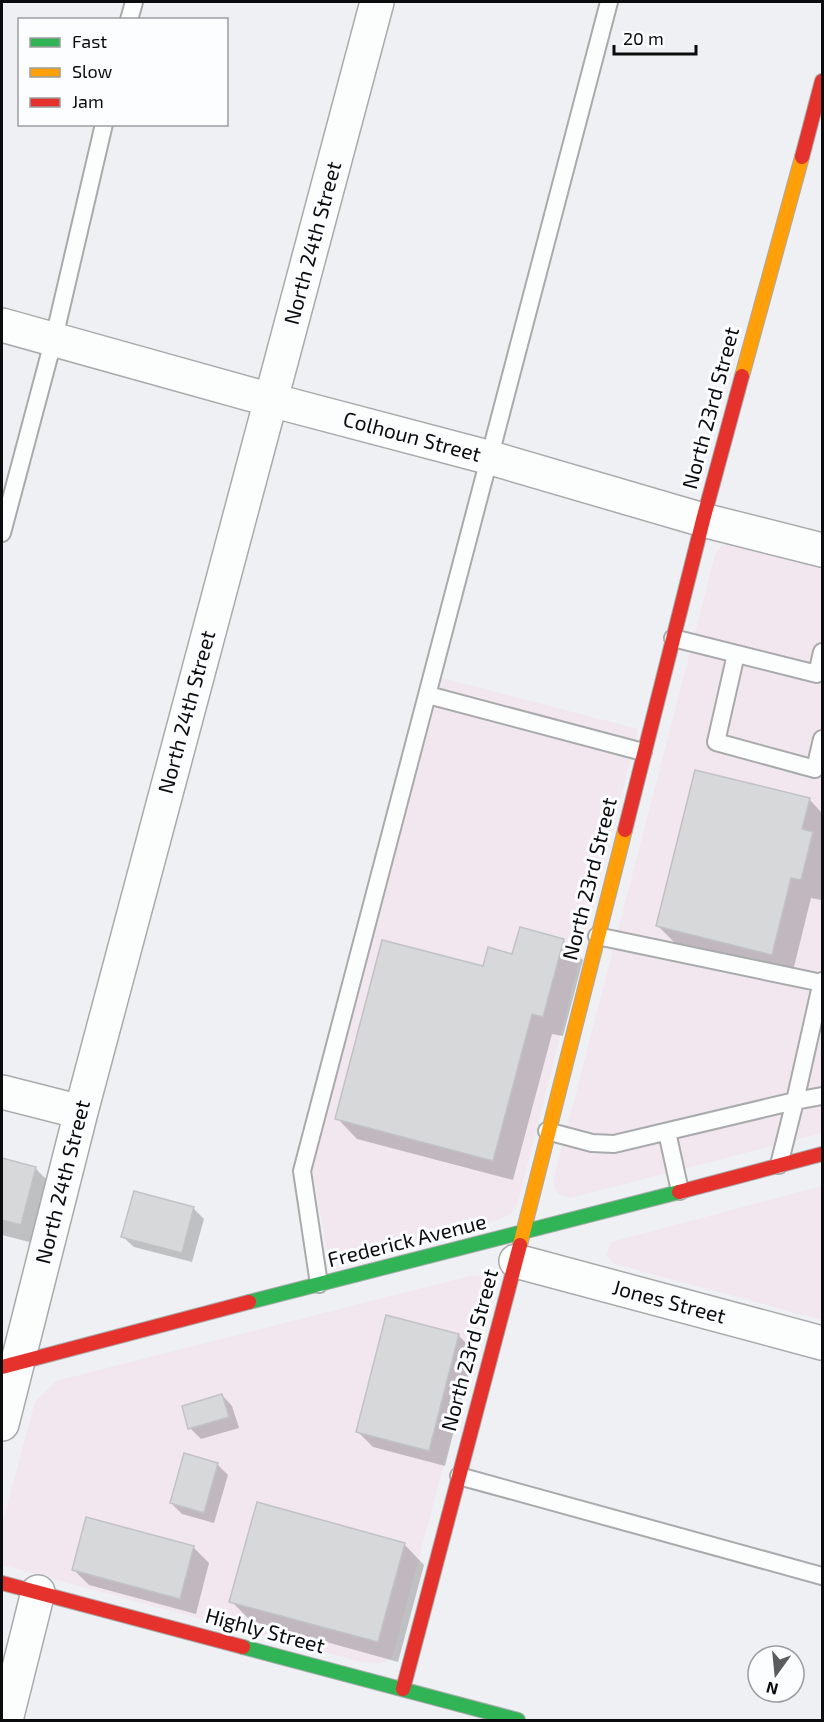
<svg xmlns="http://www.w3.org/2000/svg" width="824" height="1722" font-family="'Exo 2',sans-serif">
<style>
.commercial{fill:#f2e6ef}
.shadow{fill:#0003}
.building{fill:#d6d8da;stroke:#c1c2c4;stroke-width:1.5}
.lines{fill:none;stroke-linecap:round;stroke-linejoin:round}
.lane-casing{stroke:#a8aaac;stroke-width:20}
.street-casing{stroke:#a8aaac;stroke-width:36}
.fast-casing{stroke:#a8aaac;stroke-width:16}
.slow-casing{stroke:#a8aaac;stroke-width:16}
.jam-casing{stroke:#a8aaac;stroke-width:16}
.lane{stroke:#fcfdfd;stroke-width:16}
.street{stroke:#fcfdfd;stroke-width:33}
.fast{stroke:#30b455;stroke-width:14}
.slow{stroke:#ff9f0a;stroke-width:14}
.jam{stroke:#e5322d;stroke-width:14}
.labels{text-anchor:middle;stroke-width:6;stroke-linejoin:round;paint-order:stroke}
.street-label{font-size:21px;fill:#0b0c0d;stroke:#fcfdff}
</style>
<rect width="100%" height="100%" fill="#eef0f3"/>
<!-- commercial -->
<path class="commercial" d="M724 544H734L822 568V1133L570 1198 558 1194 553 1182 716 552Z
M442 678 638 729 518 1202 511 1214 497 1220 329 1260 312 1168Z
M822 1186V1320L615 1264 606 1256 611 1242Z
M486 1275 489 1287 484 1314 392 1658 379 1664 361 1662 2 1565V1524L35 1402 56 1381 470 1276Z"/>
<!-- shadow -->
<path class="shadow" d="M809 799 822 813V895L821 900 811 898 792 975 678 946 658 926Z
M563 940 583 960 563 1036 552 1034 513 1180 357 1139 337 1118 484 968 514 955Z
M2 1160 35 1168 55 1188 41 1245 2 1235Z
M193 1208 204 1219 192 1262 134 1247 123 1237Z
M458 1335 474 1351 445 1466 373 1447 357 1431Z
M222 1395 232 1406 239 1428 201 1439 190 1428Z
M217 1464 228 1475 214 1523 182 1514 171 1503Z
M404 1544 424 1565 398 1662 251 1621 231 1601Z
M193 1547 209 1563 196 1614 89 1585 73 1569Z"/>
<!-- building -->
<path class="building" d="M695 770 810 798 802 829 813 832 801 880 791 878 772 955 656 926Z
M520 927 564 939 543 1017 532 1014 493 1161 335 1119 382 940 483 966 488 947 512 954Z
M2 1158 36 1167 21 1225 2 1220Z
M134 1191 194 1207 182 1253 121 1237Z
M386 1315 459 1334 429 1451 356 1432Z
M222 1394 229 1417 188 1429 182 1406Z
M184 1453 218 1463 204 1513 170 1503Z
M257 1502 405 1543 378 1642 229 1602Z
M86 1517 194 1546 180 1599 72 1570Z"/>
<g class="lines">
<!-- lane casing -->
<g class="lane-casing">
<path id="lane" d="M129 20 134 2
M2 533 54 338 104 124
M673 638 817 674 822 652
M736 654 716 742 815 769 822 739
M428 695 643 752
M597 936 822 983
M547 1131 592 1143 614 1144 795 1101 822 981
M667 1132 680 1191
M779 1165 795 1101 822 1096
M319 1284 302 1171 609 2
M459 1476 822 1576"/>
</g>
<!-- street casing -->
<g class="street-casing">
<path id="street" d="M2 325 271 400 491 458 703 520 822 550
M2 1092 81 1112
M516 1261 822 1343
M2 1424 81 1112 377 2
M6 1720 38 1592"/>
</g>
<!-- fast casing -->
<g class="fast-casing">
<path id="fast" d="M249 1302 679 1192
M243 1647 518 1720"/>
</g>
<!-- slow casing -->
<g class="slow-casing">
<path id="slow" d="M742 376 802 157
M520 1245 625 830"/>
</g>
<!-- jam casing -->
<g class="jam-casing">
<path id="jam" d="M802 157 822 81
M625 830 703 520 742 376
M679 1192 822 1154
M2 1367 249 1302
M2 1583 243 1647
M403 1689 520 1245"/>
</g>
<!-- lane -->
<use href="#lane" class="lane"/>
<!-- street -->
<use href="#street" class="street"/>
<!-- fast -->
<use href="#fast" class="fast"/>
<!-- slow -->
<use href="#slow" class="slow"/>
<!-- jam -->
<use href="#jam" class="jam"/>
</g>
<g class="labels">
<!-- street labels -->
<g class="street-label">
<text transform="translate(313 243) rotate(-75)" y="7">North 24th Street</text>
<text transform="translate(711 408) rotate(-75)" y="7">North 23rd Street</text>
<text transform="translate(412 437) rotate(15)" y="7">Colhoun Street</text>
<text transform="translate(187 712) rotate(-75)" y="7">North 24th Street</text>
<text transform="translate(590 879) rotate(-76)" y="7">North 23rd Street</text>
<text transform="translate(63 1182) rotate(-76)" y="7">North 24th Street</text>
<text transform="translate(407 1241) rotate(-14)" y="7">Frederick Avenue</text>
<text transform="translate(669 1302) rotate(15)" y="7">Jones Street</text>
<text transform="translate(470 1350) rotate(-75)" y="7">North 23rd Street</text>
<text transform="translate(265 1631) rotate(15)" y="7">Highly Street</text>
</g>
</g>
<!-- border -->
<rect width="824" height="1722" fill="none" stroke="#0b0c0d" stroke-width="6"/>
<!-- legend -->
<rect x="18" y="18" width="210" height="108" fill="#fcfdff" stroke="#9c9d9e" stroke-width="1.5"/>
<rect x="30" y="38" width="30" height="9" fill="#30b455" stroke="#9c9d9e" stroke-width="1.5"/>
<text x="72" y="48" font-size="18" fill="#0b0c0d">Fast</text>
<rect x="30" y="68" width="30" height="9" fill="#ff9f0a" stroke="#9c9d9e" stroke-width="1.5"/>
<text x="72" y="78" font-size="18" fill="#0b0c0d">Slow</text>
<rect x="30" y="98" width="30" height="9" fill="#e5322d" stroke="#9c9d9e" stroke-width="1.5"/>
<text x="72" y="108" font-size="18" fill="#0b0c0d">Jam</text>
<!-- north arrow -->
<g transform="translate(776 1674) rotate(195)"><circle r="28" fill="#fcfdff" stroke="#9c9d9e" stroke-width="1.5"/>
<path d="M0-4.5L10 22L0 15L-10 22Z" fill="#5a5c5e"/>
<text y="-9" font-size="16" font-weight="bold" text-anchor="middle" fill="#0b0c0d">N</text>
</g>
<!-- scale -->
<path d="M614 45v9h82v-9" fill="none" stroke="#0b0c0d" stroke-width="3"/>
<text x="623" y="45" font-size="18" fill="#0b0c0d" stroke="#fcfdff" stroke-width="4.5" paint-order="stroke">20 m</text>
</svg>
